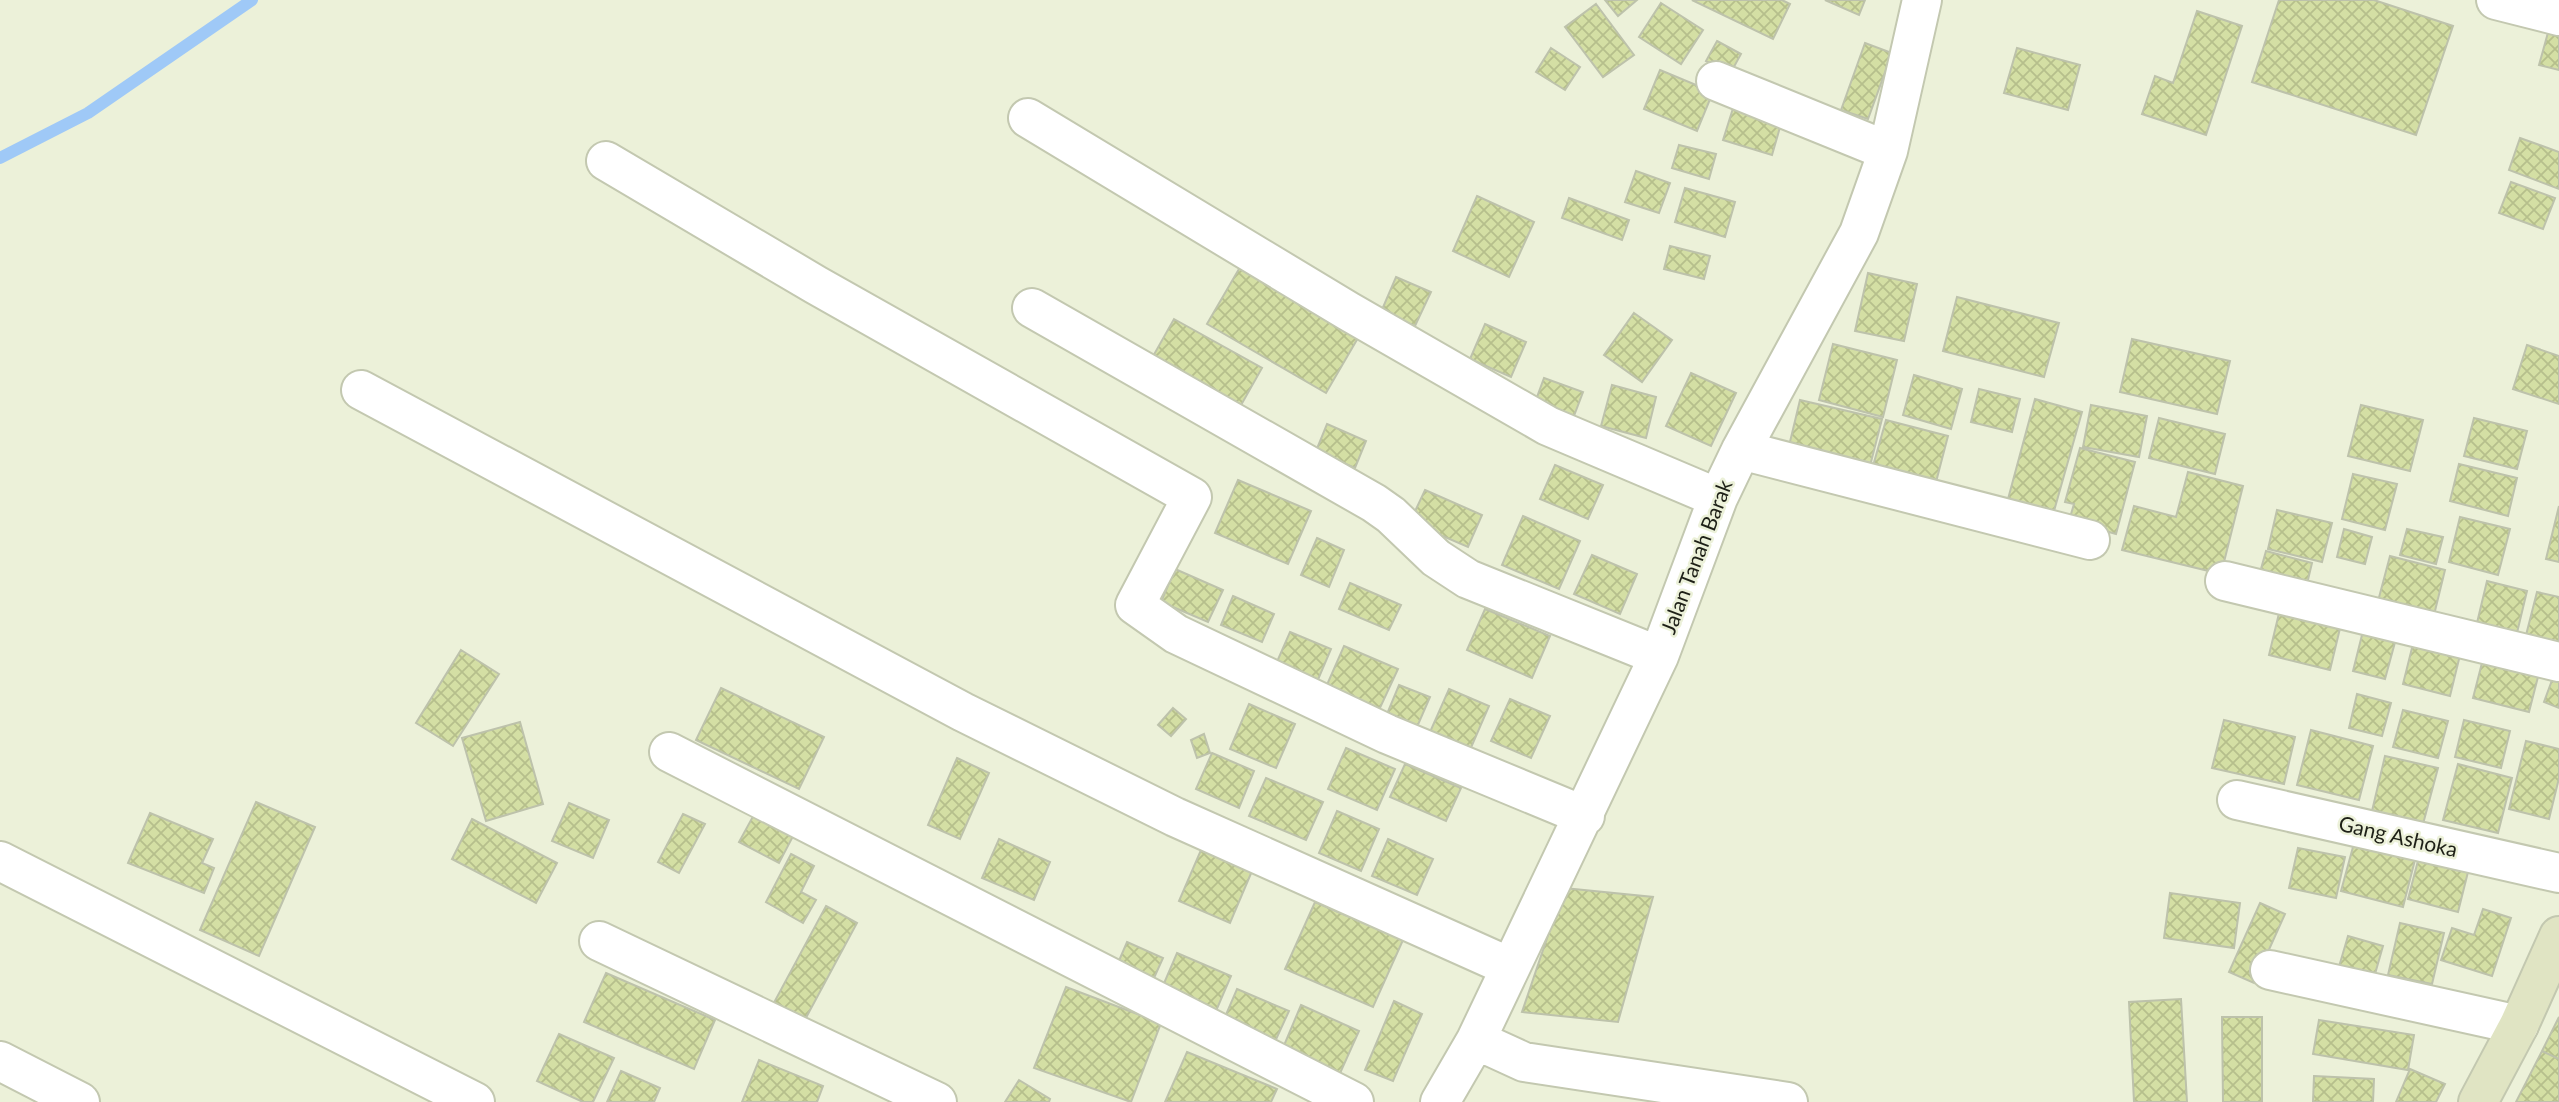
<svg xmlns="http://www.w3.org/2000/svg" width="2559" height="1102" font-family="Lato,sans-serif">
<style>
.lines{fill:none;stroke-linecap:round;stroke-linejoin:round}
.stream{stroke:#9fc9f7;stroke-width:12}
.building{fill:url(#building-cross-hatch);stroke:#bdc2ab;stroke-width:2}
.street-casing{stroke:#c3c8b0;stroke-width:42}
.secondary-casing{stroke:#c3c8b0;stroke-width:42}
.street{stroke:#fff;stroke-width:38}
.secondary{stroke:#e0e4c3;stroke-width:38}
.labels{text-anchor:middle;stroke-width:5;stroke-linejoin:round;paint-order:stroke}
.street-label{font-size:21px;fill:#1e2017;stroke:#ecf1d9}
</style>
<defs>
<pattern id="building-cross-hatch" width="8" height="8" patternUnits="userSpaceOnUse" patternTransform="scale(1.75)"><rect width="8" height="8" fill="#d4dfa4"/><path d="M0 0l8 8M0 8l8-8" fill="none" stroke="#b6bf8c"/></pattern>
</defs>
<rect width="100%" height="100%" fill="#ecf1d9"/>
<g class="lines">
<!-- stream -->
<path class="stream" d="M0 158 88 113 252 0"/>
</g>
<!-- building -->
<path class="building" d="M1605 0H1637L1618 16Z
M1692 0H1782L1790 4 1773 39Z
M1825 0H1865L1859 15Z
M2279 0H2374L2453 26 2416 135 2252 82Z
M1661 3 1703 30 1681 64 1639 37Z
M1596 4 1634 55 1603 77 1565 27Z
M2197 11 2242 26 2206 135 2142 114 2155 76 2173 83Z
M2549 29 2559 31V70L2539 65Z
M1717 41 1741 54 1730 74 1706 61Z
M1865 43 1892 53 1868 119 1841 110Z
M1551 48 1580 67 1565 90 1536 72Z
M2017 48 2080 65 2068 110 2004 93Z
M1660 70 1713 92 1697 131 1644 109Z
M1735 102 1783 117 1772 155 1723 140Z
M2520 138 2559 152V189L2509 170Z
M1679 145 1716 154 1709 179 1672 168Z
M1636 171 1670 183 1659 213 1625 202Z
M2511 182 2555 198 2543 229 2499 213Z
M1685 188 1735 202 1725 237 1675 222Z
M1477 196 1534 222 1509 277 1453 251Z
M1569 198 1629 220 1622 240 1562 218Z
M1670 246 1710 256 1704 279 1664 269Z
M1243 262 1362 331 1326 393 1207 324Z
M1868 273 1917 284 1904 341 1855 331Z
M1396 277 1431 292 1415 326 1381 312Z
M1957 297 2059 323 2044 377 1943 351Z
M1634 313 1672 340 1642 382 1604 355Z
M1174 319 1262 368 1240 407 1152 358Z
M1485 324 1526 342 1511 377 1470 359Z
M2132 339 2230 361 2217 414 2120 392Z
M1833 344 1897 360 1883 417 1819 400Z
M2527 345 2559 356V404L2513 389Z
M1691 373 1736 393 1711 446 1666 426Z
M1914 375 1962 389 1951 429 1903 415Z
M1544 378 1583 392 1572 421 1533 408Z
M1612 385 1656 397 1646 438 1601 426Z
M1979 389 2020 399 2012 432 1971 422Z
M2035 399 2082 412 2054 511 2008 499Z
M1800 400 1882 419 1870 466 1789 446Z
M2091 405 2147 416 2139 457 2083 447Z
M2361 405 2423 420 2410 471 2348 456Z
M2159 418 2225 434 2215 474 2149 458Z
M2474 418 2527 431 2517 469 2464 456Z
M1886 420 1948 436 1936 482 1873 466Z
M1327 424 1366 441 1355 468 1316 451Z
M2080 448 2135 462 2116 534 2069 521 2074 504 2065 502Z
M2459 464 2517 478 2508 516 2450 501Z
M1555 465 1603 485 1588 519 1540 499Z
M2188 472 2243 486 2221 574 2122 550 2134 506 2176 517Z
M2353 474 2397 484 2385 530 2342 519Z
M1238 480 1311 511 1288 564 1215 533Z
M1425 490 1482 515 1468 547 1410 522Z
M2559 506V562L2546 559Z
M2277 510 2332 523 2322 562 2268 549Z
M1523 516 1580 541 1559 589 1502 565Z
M2460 517 2510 529 2498 575 2449 562Z
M2344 529 2372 537 2365 564 2337 557Z
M2407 529 2443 537 2436 564 2400 555Z
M1317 538 1344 550 1329 587 1301 575Z
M2266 551 2312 563 2306 588 2259 576Z
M1592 555 1637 574 1620 614 1574 594Z
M2390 556 2445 570 2433 619 2377 605Z
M1175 569 1223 590 1208 622 1161 602Z
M2487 581 2527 591 2516 637 2476 627Z
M1350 583 1401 605 1389 630 1339 609Z
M2537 592 2559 597V656L2523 647Z
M1233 596 1274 614 1262 642 1221 625Z
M2281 605 2342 620 2330 670 2269 655Z
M1485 609 1550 636 1532 678 1467 650Z
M2364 627 2397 635 2385 679 2353 671Z
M1290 632 1331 649 1317 682 1276 664Z
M2414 640 2461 651 2450 696 2403 684Z
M1344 646 1398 669 1379 710 1326 687Z
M461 650 499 674 453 746 416 723Z
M2483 659 2539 673 2529 712 2473 698Z
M2554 675 2559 676V708L2544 702Z
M1399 685 1430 697 1417 727 1387 714Z
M721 688 824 737 799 789 696 740Z
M1449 689 1489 706 1470 750 1430 732Z
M2357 694 2391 703 2382 736 2349 728Z
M1510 699 1550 716 1531 758 1491 741Z
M1249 704 1295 724 1276 768 1230 749Z
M1173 708 1186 719 1171 736 1158 725Z
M2403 710 2448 721 2438 758 2393 747Z
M2224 720 2295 737 2284 784 2212 768Z
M2464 720 2510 731 2501 768 2455 757Z
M520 722 543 804 486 821 462 738Z
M2311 730 2373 746 2359 800 2297 785Z
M1204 734 1210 753 1197 758 1191 740Z
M2526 741 2559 749V778L2549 819 2509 809Z
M1346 748 1395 769 1377 810 1328 789Z
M1212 753 1254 771 1239 808 1196 789Z
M2385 756 2438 768 2423 824 2372 811Z
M957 758 989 773 960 839 928 825Z
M1405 764 1461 788 1446 821 1390 797Z
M2458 764 2512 778 2498 833 2443 820Z
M1266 778 1323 802 1306 840 1249 816Z
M762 800 801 821 779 863 739 842Z
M256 802 315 827 259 956 200 930Z
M569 803 609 820 593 858 552 841Z
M1337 811 1379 829 1361 871 1319 853Z
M150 813 213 839 202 863 214 868 204 893 128 863Z
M683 814 705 824 679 873 658 862Z
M472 819 557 863 536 903 452 859Z
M2356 836 2417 852 2403 907 2341 891Z
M999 839 1050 862 1034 900 982 878Z
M1388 839 1433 859 1417 895 1372 876Z
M1204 843 1255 864 1230 923 1179 901Z
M2298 848 2345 857 2336 898 2289 888Z
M2420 853 2470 864 2458 912 2408 899Z
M791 854 814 866 801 892 816 900 803 923 766 902Z
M1564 888 1653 897 1618 1022 1522 1012Z
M2170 893 2240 903 2234 948 2164 938Z
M1315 902 1403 940 1373 1007 1285 969Z
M2260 903 2285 914 2254 983 2229 972Z
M826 906 857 923 801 1027 770 1010Z
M2483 909 2511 918 2492 976 2441 960 2452 928 2474 935Z
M2400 923 2444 933 2432 984 2388 975Z
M2348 936 2383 946 2373 981 2338 970Z
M1127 942 1163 958 1154 978 1118 963Z
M1177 953 1231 976 1216 1011 1162 988Z
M606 973 715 1020 694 1069 584 1022Z
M1066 987 1161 1023 1131 1102 1034 1068Z
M1237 989 1289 1011 1273 1046 1222 1024Z
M2181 999 2187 1102H2134L2129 1002Z
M1394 1001 1422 1014 1393 1081 1365 1070Z
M1301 1005 1359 1031 1337 1080 1280 1055Z
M2222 1017H2262V1102H2223Z
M2559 1017V1059L2542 1051Z
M2319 1020 2414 1035 2408 1070 2313 1054Z
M559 1034 614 1058 593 1102H583L537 1081Z
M2542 1051 2559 1059V1102H2516Z
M1187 1052 1277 1089 1271 1102H1165Z
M759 1060 823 1086 817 1102H742Z
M2410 1069 2445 1084 2436 1102H2396Z
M621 1071 660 1088 654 1102H607Z
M2314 1076 2374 1079 2373 1102H2313Z
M1019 1080 1050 1099 1049 1102H1005Z"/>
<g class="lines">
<!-- street casing -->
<g class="street-casing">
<path id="street" d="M2496 0 2559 16
M1716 81 1888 151
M1028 118 1348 311 1548 426 1718 498
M606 161 816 285 1192 497 1135 605 1176 634 1387 734 1585 816
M1032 308 1374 503 1391 515 1436 558 1468 579 1659 656
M361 390 963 712 1175 817 1510 967
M1741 450 2090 540
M2225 581 2559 662
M669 752 1354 1102
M2237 800 2559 873
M0 861 475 1102
M599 941 937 1102
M2270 970 2519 1025
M1476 1040 1524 1062 1788 1102
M0 1061 80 1102
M1440 1102 1476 1040 1659 656 1718 498 1741 450 1859 233 1888 151 1922 0"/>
</g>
<!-- secondary casing -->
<g class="secondary-casing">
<path id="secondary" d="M2478 1102 2519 1025 2559 936"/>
</g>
<!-- street -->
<use href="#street" class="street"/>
<!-- secondary -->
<use href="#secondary" class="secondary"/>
</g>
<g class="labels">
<!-- street labels -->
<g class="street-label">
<text transform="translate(1697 557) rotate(-69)" y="7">Jalan Tanah Barak</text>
<text transform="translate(2398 837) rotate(13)" y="7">Gang Ashoka</text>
</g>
</g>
</svg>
